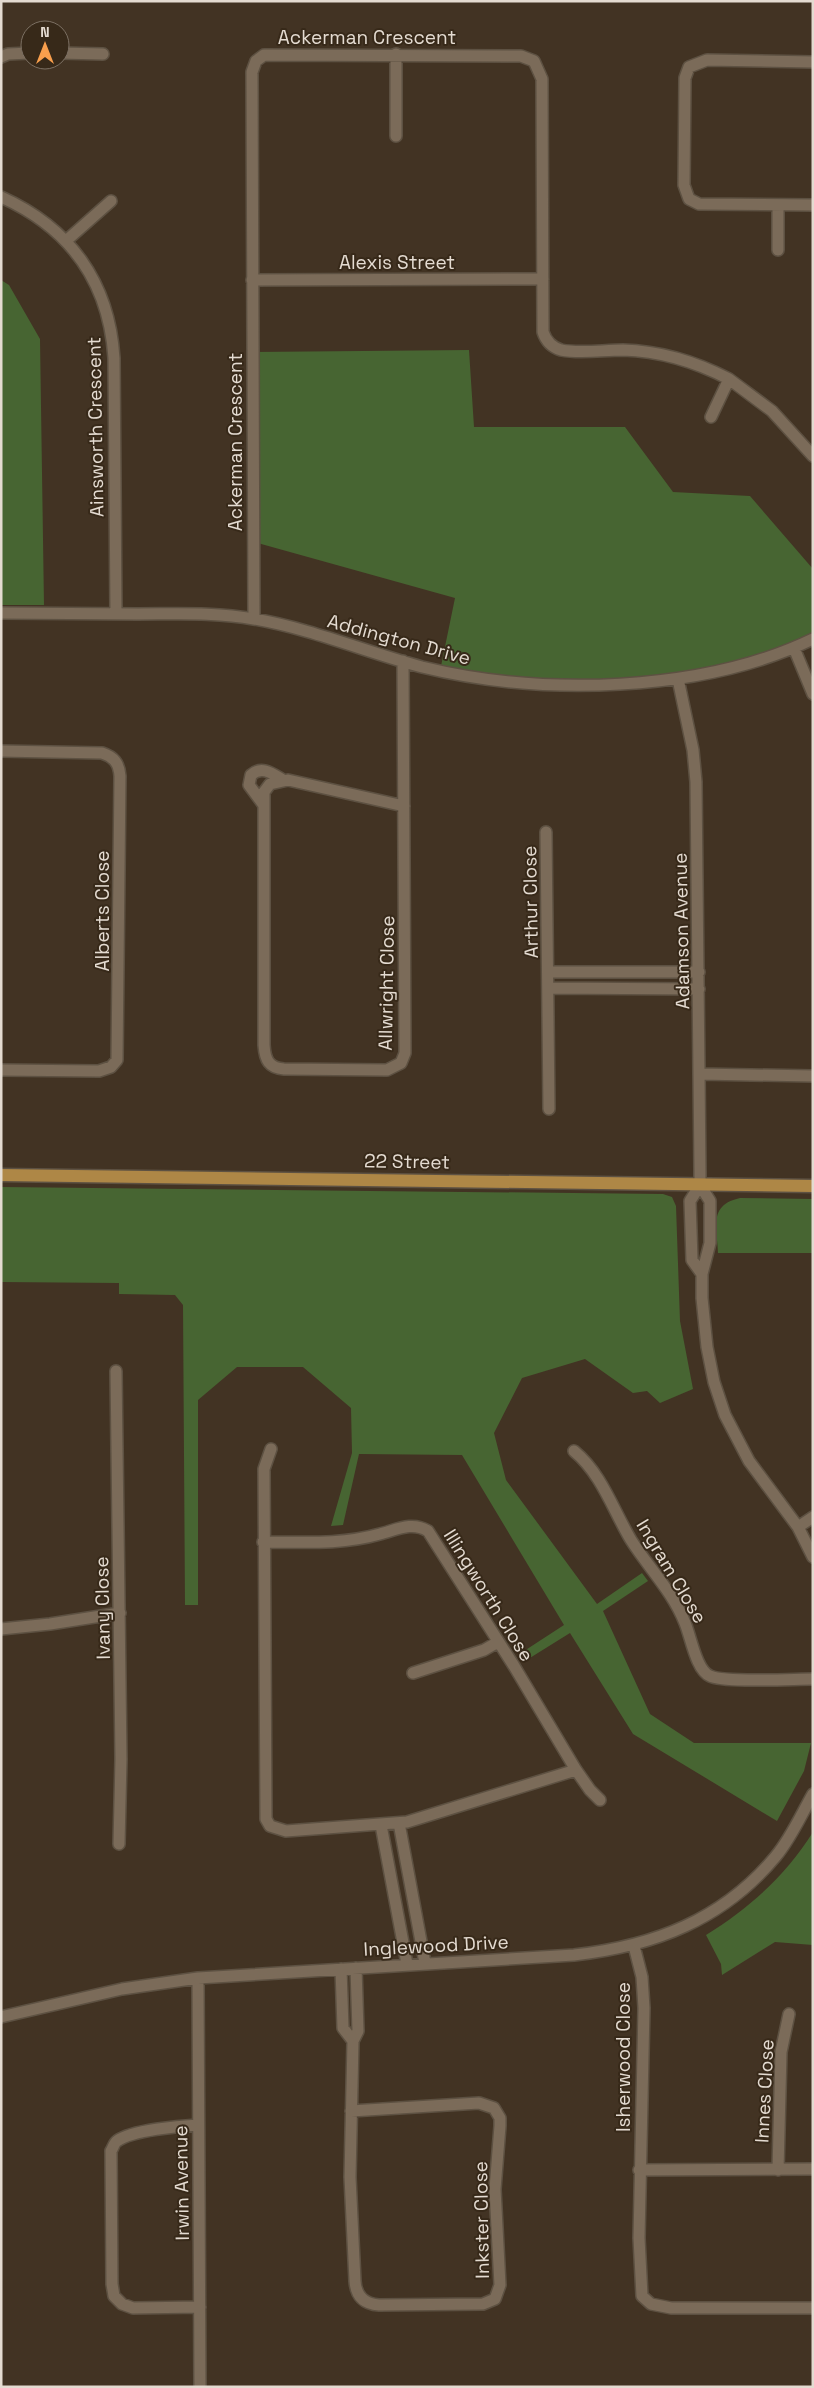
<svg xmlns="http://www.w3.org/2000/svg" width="814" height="2388" font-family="'Space Grotesk',sans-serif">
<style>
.green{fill:#476532}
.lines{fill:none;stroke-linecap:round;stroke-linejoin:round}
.minor-casing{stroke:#5d5142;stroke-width:14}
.major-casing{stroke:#5d5142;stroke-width:15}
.minor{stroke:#7b6b59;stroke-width:11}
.major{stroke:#ae8746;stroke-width:12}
.labels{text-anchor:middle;stroke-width:4;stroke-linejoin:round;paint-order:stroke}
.street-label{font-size:19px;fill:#e4dbd1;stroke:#372919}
</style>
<rect width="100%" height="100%" fill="#423323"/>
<!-- green -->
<path class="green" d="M1 280 9 285 40 339 44 605H1Z
M469 350 474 427H625L673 492 750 496 813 569V639L744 665 601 684 440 671 455 598 254 542 252 352Z
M1 1187 663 1194 672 1197 676 1206 680 1321 693 1389 660 1403 647 1391 633 1393 585 1359 522 1378 494 1433 506 1480 597 1604 642 1573 648 1581 603 1611 650 1714 694 1743H811L804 1771 777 1821 633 1734 570 1633 525 1661 521 1653 564 1625 462 1455 359 1454 343 1525 331 1526 352 1453 351 1408 303 1367H237L198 1400V1605H185L183 1305 175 1295 119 1294V1283L1 1282Z
M740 1198 813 1199V1253H718C717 1228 708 1205 740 1198Z
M813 1832V1945L775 1942 722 1975 721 1964 706 1935C750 1908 786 1875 813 1832Z"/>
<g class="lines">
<!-- minor casing -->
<g class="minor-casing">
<path id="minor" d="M60 53 103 54
M396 54V136
M1 57 8 54 30 53
M813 62 707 60 689 67 685 78 684 185 689 199 699 204 813 205
M1 197C70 228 109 282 114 358L116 614
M67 240 111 201
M778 250V205
M252 280 543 279
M729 379 772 411 813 456
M1 613C47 613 93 614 138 614 177 614 216 612 254 619 312 629 366 652 422 667 541 696 701 693 813 639
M254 619 252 72 256 61 264 55 521 56 534 61 542 79 543 332C546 341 551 347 561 350 580 354 603 350 623 350 661 351 696 362 729 379L711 417
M794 648 813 694
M403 661 405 1053 401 1063 387 1070 284 1069C269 1068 265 1060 264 1045V792L270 784 288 780 404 806
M678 679 693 750 696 782 700 1171V1185L690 1201 692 1260 702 1274
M1 751 102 753C114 757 119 763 120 776L117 1060 111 1067 99 1071 1 1070
M263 804 249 785 251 775C262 765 273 774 283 780
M546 832 549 1109
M548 972H699
M549 988 699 989
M700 1074 813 1076
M700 1185 710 1201V1243L702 1274V1298L707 1347 714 1382 725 1415 749 1461 798 1527 813 1557
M116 1371 121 1759 119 1844
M271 1449 264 1469 266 1819 270 1826 286 1831 407 1822 576 1770
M574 1451C602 1474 613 1510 631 1540 648 1567 673 1592 685 1623 691 1637 696 1670 710 1676 724 1683 793 1679 813 1679
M798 1527 813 1517
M263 1542C303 1542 341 1545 380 1534 396 1530 412 1521 428 1531L514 1666 576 1770 590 1790 600 1800
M1 1629 50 1624 120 1613
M413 1673 484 1650 498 1642
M399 1823 425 1963
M381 1825 407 1964
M634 1946 642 1977 644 2008 639 2238 642 2296 651 2304 671 2308H813
M341 1969 343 2028 353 2041
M198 1978 200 2387
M1 2017 122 1989 198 1978 574 1955C654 1946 723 1920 776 1856 791 1838 801 1815 813 1794
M351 2111 479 2103 494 2108 500 2118V2126L495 2189 500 2285 495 2299 483 2304 379 2305C364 2304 356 2296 355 2281L350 2177 353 2041 358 2031 356 1968
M198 2125C180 2126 132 2130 117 2141 114 2143 113 2148 111 2151L112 2284 114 2296 122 2304 133 2308 200 2307
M639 2170 813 2169
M778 2170 781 2052 789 2014"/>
</g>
<!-- major casing -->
<g class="major-casing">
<path id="major" d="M1 1175 813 1186"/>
</g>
<!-- minor -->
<use href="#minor" class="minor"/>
<!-- major -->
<use href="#major" class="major"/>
</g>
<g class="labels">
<!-- street labels -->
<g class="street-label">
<text x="367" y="44">Ackerman Crescent</text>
<text x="397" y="269">Alexis Street</text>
<text transform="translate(95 427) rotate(-91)" y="7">Ainsworth Crescent</text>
<text transform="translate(235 442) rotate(-90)" y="7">Ackerman Crescent</text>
<text transform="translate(399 639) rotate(15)" y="7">Addington Drive</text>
<text transform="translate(530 902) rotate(-91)" y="7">Arthur Close</text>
<text transform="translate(102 911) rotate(-90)" y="7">Alberts Close</text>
<text transform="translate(681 931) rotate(-91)" y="7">Adamson Avenue</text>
<text transform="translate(386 983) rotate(-89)" y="7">Allwright Close</text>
<text transform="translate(407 1161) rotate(1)" y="7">22 Street</text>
<text transform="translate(672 1571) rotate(59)" y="7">Ingram Close</text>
<text transform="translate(489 1595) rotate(58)" y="7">Illingworth Close</text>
<text transform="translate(102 1608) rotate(-91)" y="7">Ivany Close</text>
<text transform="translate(436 1945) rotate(-3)" y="7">Inglewood Drive</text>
<text transform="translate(623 2057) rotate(-90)" y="7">Isherwood Close</text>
<text transform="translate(764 2091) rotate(-87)" y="7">Innes Close</text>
<text transform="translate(181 2183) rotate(-91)" y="7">Irwin Avenue</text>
<text transform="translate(481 2220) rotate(-91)" y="7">Inkster Close</text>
</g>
</g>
<!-- border -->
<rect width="814" height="2388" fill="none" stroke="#e4dbd1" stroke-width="5"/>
<!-- north arrow -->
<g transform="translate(45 45)"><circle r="24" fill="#372919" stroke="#7c7063"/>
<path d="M0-4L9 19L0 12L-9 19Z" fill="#f99f4d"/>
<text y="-8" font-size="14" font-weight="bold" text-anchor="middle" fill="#e4dbd1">N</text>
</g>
</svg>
